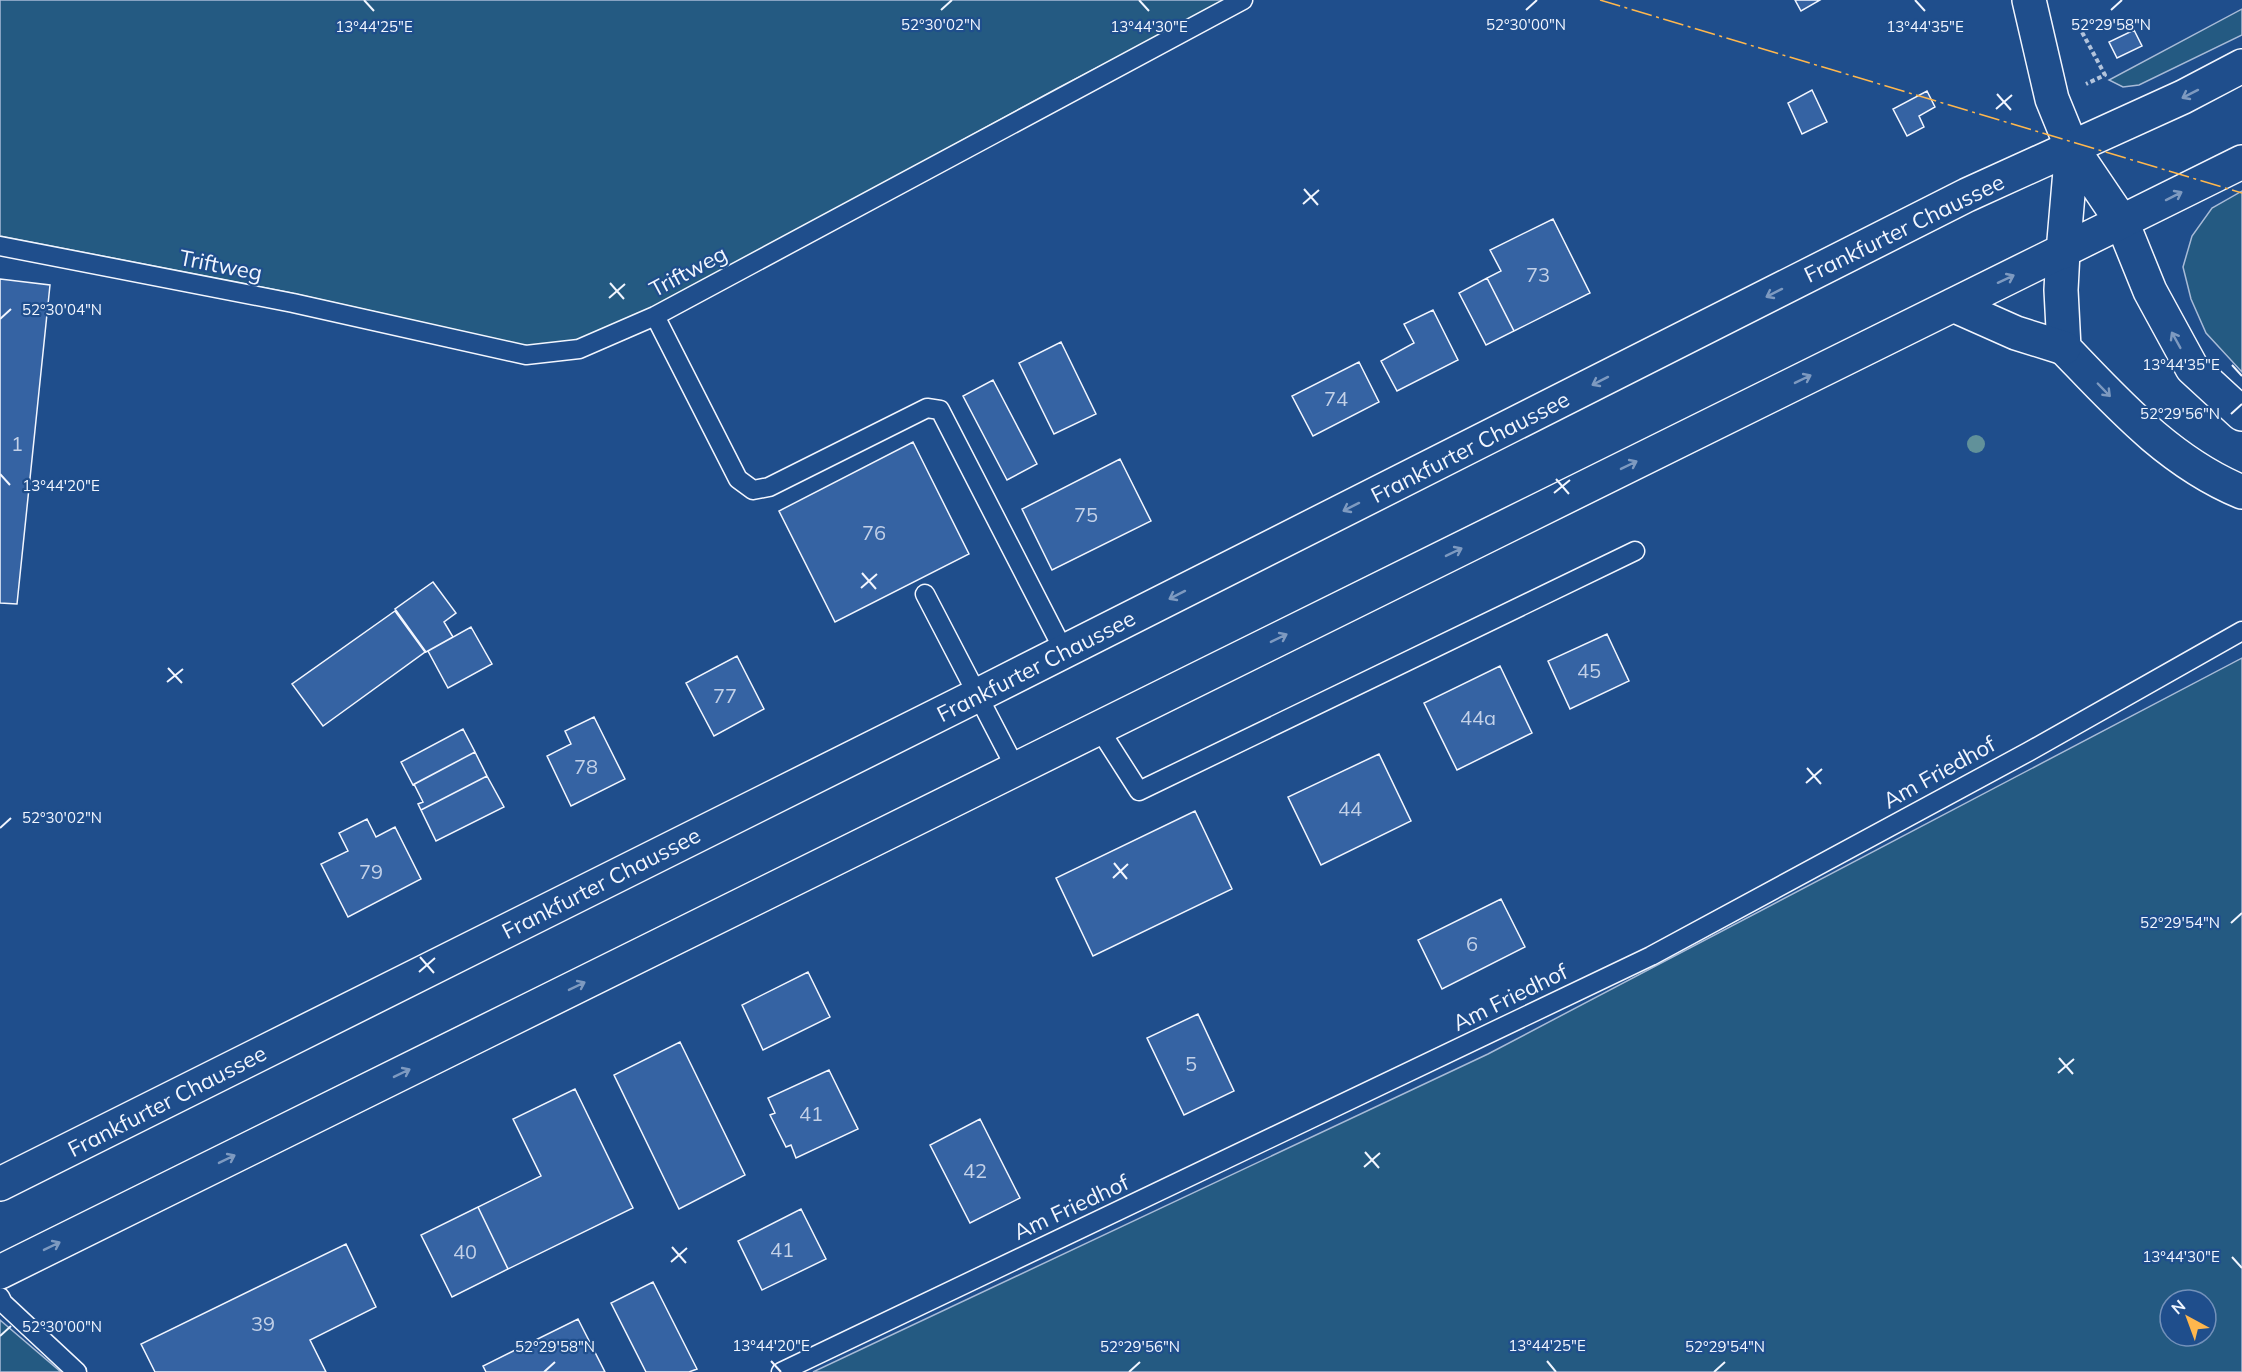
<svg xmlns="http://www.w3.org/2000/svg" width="2242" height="1372" font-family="Mulish,sans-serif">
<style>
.green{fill:#245a82;stroke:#a8bbd7;stroke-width:1.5;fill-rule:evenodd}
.building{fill:#3563a3;stroke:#f2f6ff;stroke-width:1.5}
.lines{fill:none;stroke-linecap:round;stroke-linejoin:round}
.lane-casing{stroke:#f2f6ff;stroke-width:21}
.secondary-casing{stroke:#f2f6ff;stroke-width:36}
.primary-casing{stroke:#f2f6ff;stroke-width:36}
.path{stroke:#b3c4dc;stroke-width:4;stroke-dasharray:4.5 3;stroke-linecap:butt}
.lane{stroke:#1f4e8c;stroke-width:18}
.secondary{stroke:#1f4e8c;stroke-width:33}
.primary{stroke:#1f4e8c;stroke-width:33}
.power{stroke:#ffb74d;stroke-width:1.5;stroke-dasharray:21 4.5 3 4.5;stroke-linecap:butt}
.tree{fill:#61919a}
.oneway{stroke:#7e9ac0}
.ticks{fill:none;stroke:#f2f6ff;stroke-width:2}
.labels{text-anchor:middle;stroke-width:4.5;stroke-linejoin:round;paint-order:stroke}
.number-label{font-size:20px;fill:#c3d1e8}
.street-label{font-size:22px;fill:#f2f6ff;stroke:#1f4e8c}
.ticks-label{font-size:15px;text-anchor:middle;fill:#f2f6ff;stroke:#1f4e8c;stroke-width:4.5;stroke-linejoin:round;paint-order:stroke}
</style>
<rect width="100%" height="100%" fill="#1f4e8c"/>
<!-- green -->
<path class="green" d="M0 0H1228L1058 88 633 320 574 342 526 346 287 292 0 236Z
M2242 9V35L2139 85 2123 87 2109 80Z
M2242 191V372L2206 333 2191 299 2183 267 2192 236 2212 208Z
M2242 658V1372H813L1488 1054ZM2170 1300H2206V1336H2170Z
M0 1320 61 1372H0Z"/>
<!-- building -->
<path class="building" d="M1795 0H1820L1801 11Z
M2134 30 2142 46 2117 58 2109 42Z
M1812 90 1827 122 1802 134 1788 103Z
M1927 91 1935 107 1919 116 1924 127 1907 136 1893 109Z
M1553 219 1590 293 1514 331 1487 278 1501 271 1490 250Z
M1487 278 1514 331 1486 345 1459 293Z
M0 279 50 285 17 604 0 603Z
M1433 310 1458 360 1397 391 1381 361 1414 343 1404 324Z
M1061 342 1096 414 1054 434 1019 363Z
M1359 362 1379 402 1313 436 1292 396Z
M993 380 1037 464 1007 480 963 396Z
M913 442 969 554 835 622 779 511Z
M1120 459 1151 521 1052 570 1022 509Z
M433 582 456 613 444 622 453 637 426 652 395 609Z
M395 611 425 652 323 726 292 684Z
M471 627 492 664 448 688 428 651Z
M1607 634 1629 681 1570 709 1548 661Z
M737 656 764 709 714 736 686 683Z
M1500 666 1532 733 1457 770 1424 703Z
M594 717 625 779 571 806 547 756 571 744 565 731Z
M463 729 475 752 413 785 401 762Z
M475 752 487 776 421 810 418 804 423 802 414 784Z
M1379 754 1411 821 1321 865 1288 797Z
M487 776 504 807 436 841 421 810Z
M1195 811 1232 889 1093 956 1056 878Z
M367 819 376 837 395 827 421 879 348 917 321 864 348 851 339 833Z
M1501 899 1525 947 1442 989 1418 940Z
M808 972 830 1017 763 1050 742 1005Z
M1198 1014 1234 1091 1184 1115 1147 1038Z
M680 1042 745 1175 679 1209 614 1075Z
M829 1070 858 1129 796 1158 791 1145 786 1147 770 1115 775 1113 768 1098Z
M575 1089 633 1208 508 1269 478 1207 541 1176 513 1119Z
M980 1119 1020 1198 970 1223 930 1145Z
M478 1207 508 1269 452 1297 421 1235Z
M801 1209 826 1259 762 1290 738 1241Z
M346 1244 376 1307 310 1340 326 1372H155L141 1344Z
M653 1282 697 1369 689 1372H646L611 1303Z
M578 1319 605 1372H486L483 1366Z"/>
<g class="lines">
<!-- lane casing -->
<g class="lane-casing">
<path id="lane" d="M0 246 293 303 526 355 579 349 655 316 1243 0
M655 316 738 479 753 490 769 487 927 408 940 410 1064 651
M925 594 1016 769
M1098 727 1139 791 1635 551
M0 1297 3 1303 77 1372
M781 1372 1651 956 2028 752 2242 631"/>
</g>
<!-- secondary casing -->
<g class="secondary-casing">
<path id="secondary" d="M2029 0 2052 99 2072 148
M2122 222 2150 291 2192 368 2242 414
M2063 252 2061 290 2064 348C2117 403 2169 462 2242 492"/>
</g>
<!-- primary casing -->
<g class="primary-casing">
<path id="primary" d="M2072 148 2122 222
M2063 252 2072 148
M1953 305 2016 333 2064 348
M0 1184 978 695 1967 195 2183 97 2242 66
M0 1272 2242 162"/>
</g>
<!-- path -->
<path class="path" d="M2075 19 2105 75 2086 84"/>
<!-- lane -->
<use href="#lane" class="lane"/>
<!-- secondary -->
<use href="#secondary" class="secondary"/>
<!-- primary -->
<use href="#primary" class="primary"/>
<!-- power -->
<path class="power" d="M1600 0 2242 193"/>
</g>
<!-- trees -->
<circle class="tree" cx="1976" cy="444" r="9"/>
<!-- one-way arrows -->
<defs><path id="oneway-shaft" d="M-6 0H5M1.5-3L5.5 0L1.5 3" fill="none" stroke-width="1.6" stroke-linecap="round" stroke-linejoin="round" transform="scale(1.5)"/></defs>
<g class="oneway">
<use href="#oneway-shaft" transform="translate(2190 94) rotate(153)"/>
<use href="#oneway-shaft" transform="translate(2174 196) rotate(-27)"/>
<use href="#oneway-shaft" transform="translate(2006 279) rotate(-25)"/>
<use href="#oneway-shaft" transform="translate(1774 293) rotate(153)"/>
<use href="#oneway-shaft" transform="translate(2176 340) rotate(-119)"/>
<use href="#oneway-shaft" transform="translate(1803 379) rotate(-26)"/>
<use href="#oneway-shaft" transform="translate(1600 381) rotate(153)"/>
<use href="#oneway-shaft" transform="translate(2104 390) rotate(46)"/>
<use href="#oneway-shaft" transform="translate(1629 465) rotate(-26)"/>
<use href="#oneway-shaft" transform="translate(1351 507) rotate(153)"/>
<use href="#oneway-shaft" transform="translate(1454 552) rotate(-26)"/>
<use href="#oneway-shaft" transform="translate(1177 595) rotate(153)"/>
<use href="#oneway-shaft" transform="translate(1279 638) rotate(-26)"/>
<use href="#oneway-shaft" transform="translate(577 986) rotate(-26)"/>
<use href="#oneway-shaft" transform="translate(402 1073) rotate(-26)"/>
<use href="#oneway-shaft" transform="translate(227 1159) rotate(-26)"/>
<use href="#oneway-shaft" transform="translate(52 1246) rotate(-26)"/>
</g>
<!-- ticks -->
<path class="ticks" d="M364 0 374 11M1139 0 1149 11M1915 0 1925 11M941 10 952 0M1526 10 1537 0M2111 10 2122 0M1997 94 2011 110M1996 109 2012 95M1304 189 1318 205M1303 204 1319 190M610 283 624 299M609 298 625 284M0 319 11 309M2232 365 2242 376M2231 414 2242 404M0 474 10 485M1556 479 1569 494M1554 493 1570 480M862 573 876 589M861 588 877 574M168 668 182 683M167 682 183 669M1807 768 1821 784M1806 783 1822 769M0 828 11 818M1114 863 1127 879M1113 878 1128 864M2231 923 2242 913M420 957 434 973M419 972 435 958M2059 1058 2073 1074M2058 1073 2074 1059M1365 1152 1379 1168M1364 1167 1380 1153M672 1247 686 1263M2232 1257 2242 1268M671 1262 687 1248M0 1336 11 1326M771 1361 781 1372M1547 1361 1556 1372M544 1372 555 1362M1129 1372 1140 1362M1714 1372 1725 1362"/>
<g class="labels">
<!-- number labels -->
<g class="number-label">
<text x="1538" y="282">73</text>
<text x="1336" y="406">74</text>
<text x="17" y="451">1</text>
<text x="1086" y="522">75</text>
<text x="874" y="540">76</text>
<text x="1589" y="678">45</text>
<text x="725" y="703">77</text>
<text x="1478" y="725">44a</text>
<text x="586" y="774">78</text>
<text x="1350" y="816">44</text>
<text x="371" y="879">79</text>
<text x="1472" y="951">6</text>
<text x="1191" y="1071">5</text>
<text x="811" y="1121">41</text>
<text x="975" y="1178">42</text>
<text x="782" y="1257">41</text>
<text x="465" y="1259">40</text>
<text x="263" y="1331">39</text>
</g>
<!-- street labels -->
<g class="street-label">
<text transform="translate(1904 228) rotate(-26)" y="8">Frankfurter Chaussee</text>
<text transform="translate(221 265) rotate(11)" y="8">Triftweg</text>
<text transform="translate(688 271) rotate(-28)" y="8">Triftweg</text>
<text transform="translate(1470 447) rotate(-27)" y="8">Frankfurter Chaussee</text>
<text transform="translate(1036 666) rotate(-27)" y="8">Frankfurter Chaussee</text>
<text transform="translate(1939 772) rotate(-29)" y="8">Am Friedhof</text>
<text transform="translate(601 883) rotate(-27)" y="8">Frankfurter Chaussee</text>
<text transform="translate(1510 997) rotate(-26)" y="8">Am Friedhof</text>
<text transform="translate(167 1101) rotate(-27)" y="8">Frankfurter Chaussee</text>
<text transform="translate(1071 1207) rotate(-25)" y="8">Am Friedhof</text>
</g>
</g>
<g class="ticks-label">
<text x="941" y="30">52°30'02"N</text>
<text x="1526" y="30">52°30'00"N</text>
<text x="2111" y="30">52°29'58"N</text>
<text x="374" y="32">13°44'25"E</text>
<text x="1149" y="32">13°44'30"E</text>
<text x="1925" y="32">13°44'35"E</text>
<text x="62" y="315">52°30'04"N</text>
<text x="2181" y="370">13°44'35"E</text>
<text x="2180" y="419">52°29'56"N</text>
<text x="61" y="491">13°44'20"E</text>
<text x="62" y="823">52°30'02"N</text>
<text x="2180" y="928">52°29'54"N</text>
<text x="2181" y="1262">13°44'30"E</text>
<text x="62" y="1332">52°30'00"N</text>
<text x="771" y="1351">13°44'20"E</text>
<text x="1547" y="1351">13°44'25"E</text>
<text x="555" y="1352">52°29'58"N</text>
<text x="1140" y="1352">52°29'56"N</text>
<text x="1725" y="1352">52°29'54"N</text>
</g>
<!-- north arrow -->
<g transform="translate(2188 1318) rotate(319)"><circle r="28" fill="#1f4e8c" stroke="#7391ba" stroke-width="1.5"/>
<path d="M0-4.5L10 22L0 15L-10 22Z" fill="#ffb74d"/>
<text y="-9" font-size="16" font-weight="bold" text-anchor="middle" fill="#f2f6ff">N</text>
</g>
</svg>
